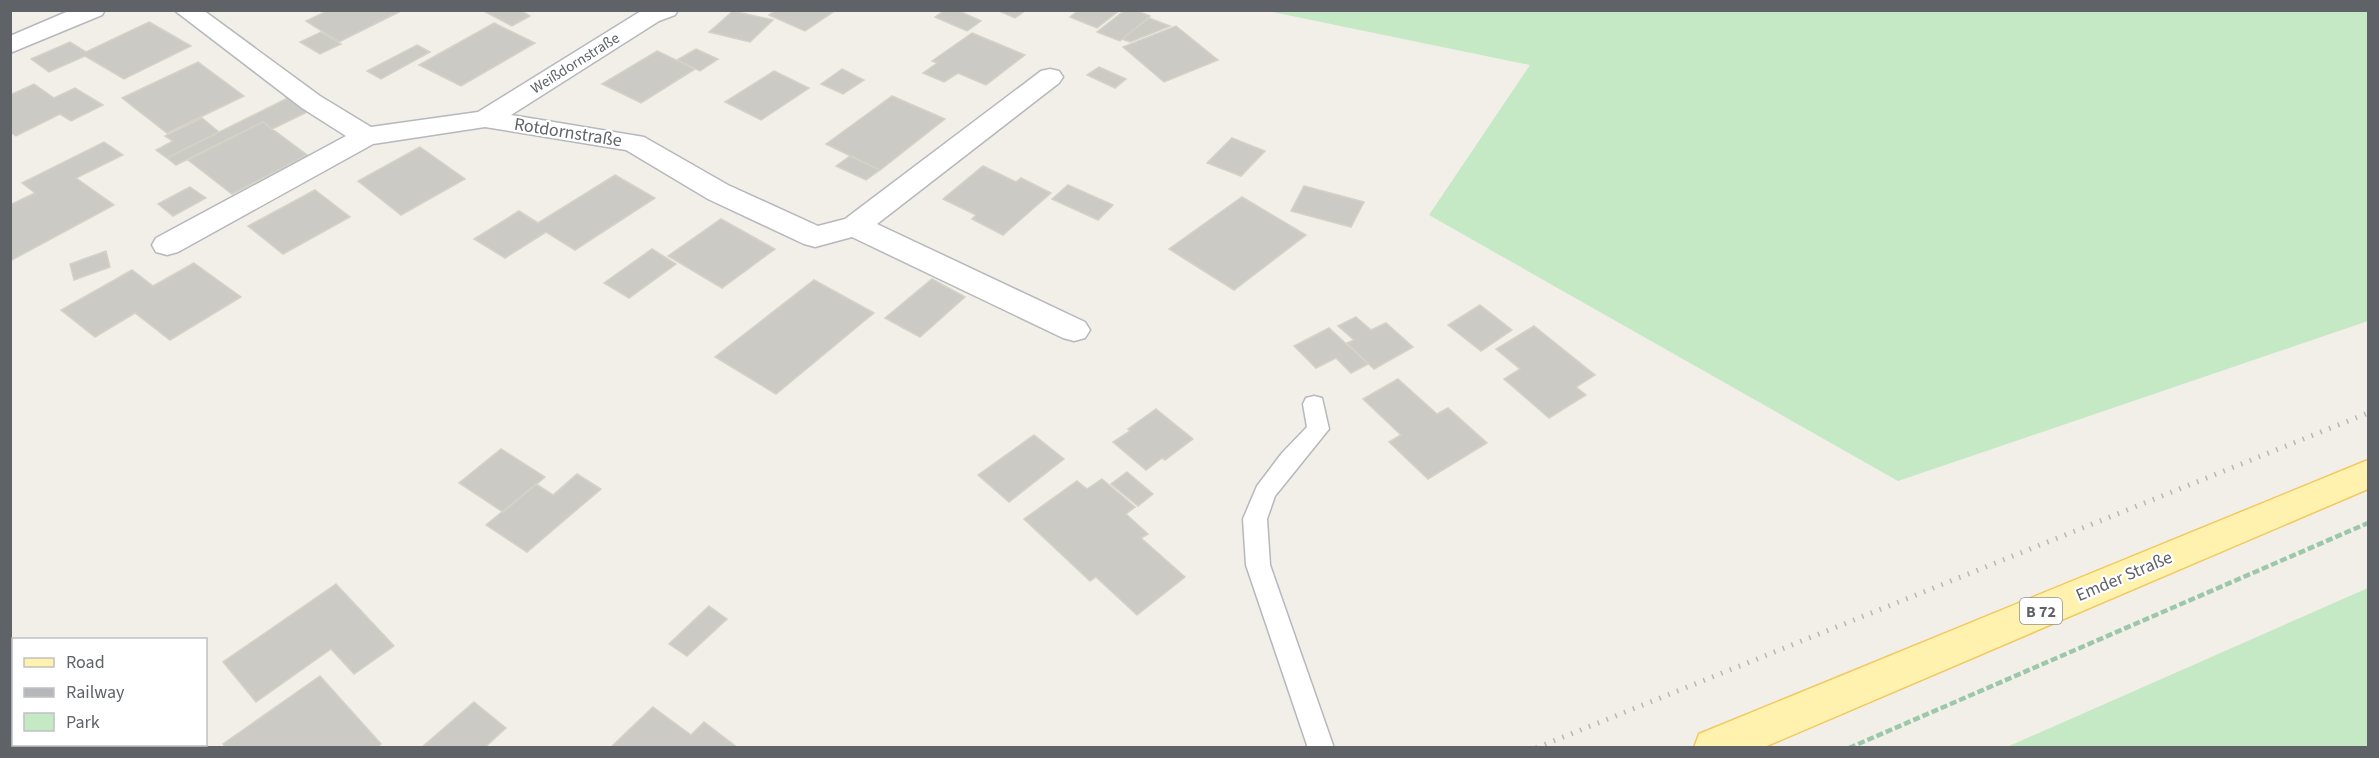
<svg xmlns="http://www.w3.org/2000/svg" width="2379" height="758" font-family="'Source Sans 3',sans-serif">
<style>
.green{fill:#c5e8c5}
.building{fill:#cccac5;stroke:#d6d1c6;stroke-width:1.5}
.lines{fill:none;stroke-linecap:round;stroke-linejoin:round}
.lane-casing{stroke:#b5b8bc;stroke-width:3}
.street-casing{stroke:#b5b8bc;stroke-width:3}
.primary-casing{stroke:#f2c960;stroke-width:3}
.path{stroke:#9cc7a9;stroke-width:4.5;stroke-dasharray:7 3;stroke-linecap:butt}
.lane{fill:#fff;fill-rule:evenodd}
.street{fill:#fff;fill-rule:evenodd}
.primary{fill:#fff2af;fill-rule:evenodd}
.rail{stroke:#b6b7b8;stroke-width:5;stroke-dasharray:1.5 8;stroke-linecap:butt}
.labels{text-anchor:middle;stroke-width:4.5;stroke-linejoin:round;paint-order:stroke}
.far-street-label{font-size:15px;fill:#5f6368;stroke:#fff}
.shield{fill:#fff;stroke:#8f9295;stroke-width:1.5}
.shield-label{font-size:16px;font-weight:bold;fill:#5f6368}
.street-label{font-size:18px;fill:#5f6368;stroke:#fff}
</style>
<rect width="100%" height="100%" fill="#f1efe8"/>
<!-- green -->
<path class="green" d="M1267 11H2368V321L1898 481 1429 215 1530 65Z
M2368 588V747H2007Z"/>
<!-- building -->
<path class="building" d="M329 10H403L339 42 306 21Z
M482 10H520L530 16 512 26Z
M776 10H836L805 31 769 15Z
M945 10H957L981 21 967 31 935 17Z
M997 10H1026L1015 18Z
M1079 10H1120L1097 28 1070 17Z
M1125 10H1135L1150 16 1120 41 1097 32Z
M733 11 773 20 750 42 709 32Z
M1149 18 1170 26 1130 42 1122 39Z
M149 22 191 46 124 79 85 56 49 72 31 59 70 42 86 52Z
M494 23 535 43 461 86 419 65Z
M1176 26 1218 60 1164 82 1123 47Z
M321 32 341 44 320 54 300 42Z
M972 33 1025 55 986 85 958 73 944 82 923 73 937 63 932 61Z
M417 45 430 52 381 79 367 71Z
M696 49 718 59 700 71 677 60Z
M657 51 695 69 641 103 602 84Z
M198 62 244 96 167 133 122 98Z
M1099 67 1126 79 1115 88 1087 75Z
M842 69 864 80 843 94 821 84Z
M774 71 809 88 761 120 725 102Z
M34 84 54 98 75 88 103 105 71 121 60 114 16 136 10 132V95Z
M892 96 945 119 880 170 826 144Z
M288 98 307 112 272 129 263 122 176 165 167 158Z
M202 118 219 132 167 158 156 150 173 141 165 136Z
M263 122 307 155 232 194 188 160Z
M1232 138 1265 151 1241 176 1207 163Z
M104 142 123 155 76 178 114 205 10 261V205L35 193 22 183Z
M420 147 465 179 401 215 358 181Z
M850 156 880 170 866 180 836 166Z
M983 166 1016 182 1021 178 1051 193 1003 235 972 219 976 215 943 199Z
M615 175 655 198 575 250 546 232 505 258 474 239 519 211 538 223Z
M1068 185 1113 205 1098 220 1052 199Z
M1304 186 1364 202 1351 227 1291 211Z
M190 187 206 198 173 216 158 204Z
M315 190 350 217 283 254 248 226Z
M1242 197 1306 235 1234 290 1169 249Z
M721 219 775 249 722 288 668 256Z
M652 249 676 264 629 298 604 283Z
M106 251 110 267 74 280 70 264Z
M194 263 241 297 170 340 135 313 95 337 61 310 132 270 153 286Z
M932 279 965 297 920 337 885 318Z
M814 280 874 313 776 394 715 357Z
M1480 305 1512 330 1481 351 1448 325Z
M1356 317 1371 330 1386 323 1413 347 1374 369 1347 343 1354 340 1338 326Z
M1534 326 1595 375 1576 387 1586 395 1549 418 1504 379 1520 369 1496 349Z
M1329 328 1368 364 1351 373 1336 358 1316 368 1294 346Z
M1398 379 1437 414 1448 408 1487 443 1428 479 1389 442 1401 435 1363 399Z
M1156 409 1193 439 1165 460 1162 458 1146 470 1113 442 1130 431 1128 429Z
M1034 435 1064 459 1009 502 978 475Z
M501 449 545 477 503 512 459 483Z
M1127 472 1153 494 1138 506 1111 484Z
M577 474 601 489 527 552 486 525 536 484 553 495Z
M1102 479 1135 507 1126 514 1148 534 1141 538 1185 577 1137 615 1096 577 1090 581 1024 519 1077 481 1087 489Z
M336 584 394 646 354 674 331 649 256 702 223 662Z
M709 606 727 619 687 656 669 644Z
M320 676 381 744 376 748H226L223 744Z
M474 702 506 728 484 748H421Z
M653 707 691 735 704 722 738 748H610Z"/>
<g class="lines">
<!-- lane casing -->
<g class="lane-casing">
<path id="lane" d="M1314 396 1322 398 1329 429 1275 496 1267 519 1270 565 1334 748H1308L1246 565 1243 519 1257 486 1282 453 1307 427 1303 404 1306 398Z"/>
</g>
<!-- street casing -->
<g class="street-casing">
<path id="street" d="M71 10H105L102 15 10 53V36Z
M174 10H203L320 96 371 127 478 112 641 11 678 10 675 15 659 21 511 115 644 137 728 185 818 226 845 219 1041 71 1050 69 1059 71 1063 77 1059 83 877 224 1085 322 1090 330 1085 338 1074 341 1063 338 852 237 815 247 804 244 708 199 626 150 485 127 373 144 178 252 167 255 156 252 152 245 156 238 346 136 302 108Z
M10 694 14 695V733L10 732Z
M26 744H68L69 748H27Z"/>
</g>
<!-- primary casing -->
<g class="primary-casing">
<path id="primary" d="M2368 460V489L1762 748H1694L1699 734Z"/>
</g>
<!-- path -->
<path class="path" d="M1849 748 2368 523"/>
<!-- lane -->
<use href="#lane" class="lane"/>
<!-- street -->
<use href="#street" class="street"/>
<!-- primary -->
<use href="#primary" class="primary"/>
<!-- rail -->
<path class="rail" d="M1536 748 2368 413"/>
</g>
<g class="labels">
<!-- far-street labels -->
<g class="far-street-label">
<text transform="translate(575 63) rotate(-32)" y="5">Weißdornstraße</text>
</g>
<!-- shield labels -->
<rect class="shield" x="2020" y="598" width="42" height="26" rx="4.5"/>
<g class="shield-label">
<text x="2041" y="617">B 72</text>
</g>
<!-- street labels -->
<g class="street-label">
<text transform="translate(568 132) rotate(9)" y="6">Rotdornstraße</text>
<text transform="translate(2124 576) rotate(-23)" y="6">Emder Straße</text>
</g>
</g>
<!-- border -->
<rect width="2379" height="758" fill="none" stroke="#5f6368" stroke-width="24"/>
<!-- legend -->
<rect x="12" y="638" width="195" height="108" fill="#ffffff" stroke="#bfc1c3" stroke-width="1.5"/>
<rect x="24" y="658" width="30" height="9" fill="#fff2af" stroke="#bfc1c3" stroke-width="1.5"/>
<text x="66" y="668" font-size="18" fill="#5f6368">Road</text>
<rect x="24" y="688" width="30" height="9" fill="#b6b7b8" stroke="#bfc1c3" stroke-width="1.5"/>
<text x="66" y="698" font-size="18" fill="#5f6368">Railway</text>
<rect x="24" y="713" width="30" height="18" fill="#c5e8c5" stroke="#bfc1c3" stroke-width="1.5"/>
<text x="66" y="728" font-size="18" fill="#5f6368">Park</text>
</svg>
